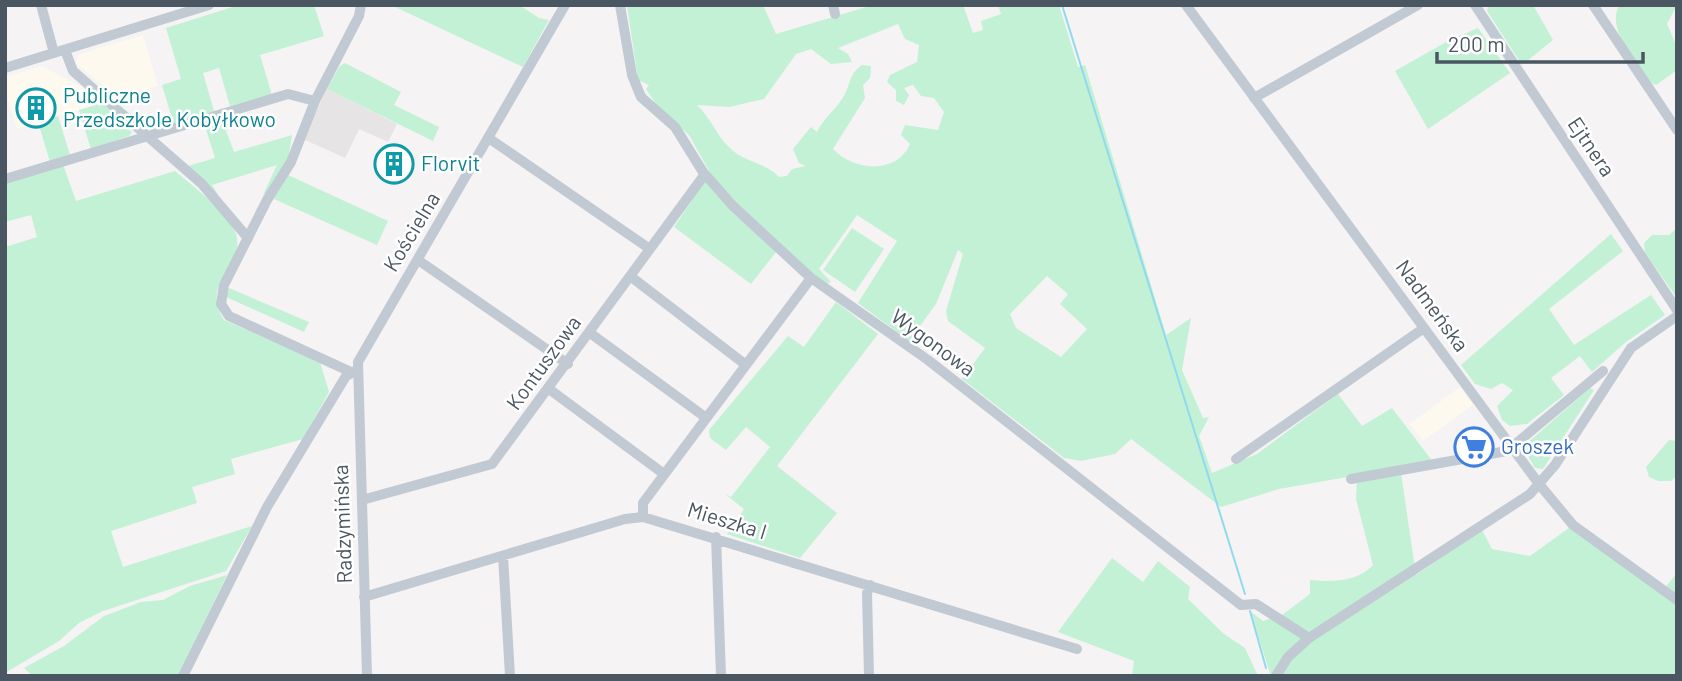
<svg xmlns="http://www.w3.org/2000/svg" width="1682" height="681" font-family="Barlow,sans-serif">
<style>
.commercial{fill:#fdf9ef}
.education{fill:#e6e4e5}
.green{fill:#c3f1d5;fill-rule:evenodd}
.lines{fill:none;stroke-linecap:round;stroke-linejoin:round}
.stream{stroke:#90daee;stroke-width:2}
.minor{stroke:#c1cad2;stroke-width:10}
.labels{text-anchor:middle;stroke-width:5;stroke-linejoin:round;paint-order:stroke}
.culture-label{font-size:21px;fill:#0d838f;stroke:#fff;text-anchor:start}
.street-label{font-size:21px;fill:#4a5661;stroke:#fff}
.shop-label{font-size:21px;fill:#366cbe;stroke:#fff;text-anchor:start}
</style>
<rect width="100%" height="100%" fill="#f5f3f3"/>
<!-- commercial -->
<path class="commercial" d="M143 35 158 86 117 97 75 63 80 54Z
M42 66 83 88 102 103 17 129 5 91V77Z
M1460 387 1473 405 1423 441 1410 424Z"/>
<!-- education -->
<path class="education" d="M327 89 397 124 388 142 359 129 345 158 303 139Z"/>
<!-- green -->
<path class="green" d="M239 5H314L324 36 260 55 272 95 230 106 219 68 203 73 214 111 153 131 143 126 144 122 158 127 173 122 162 85 181 79 166 28Z
M391 5H519L539 18 549 20 523 67Z
M627 5H763L776 34 873 5H963L973 33 983 30 981 21 1001 14 998 5H1059L1078 67 1085 65 1166 335 1191 318 1182 370 1203 418 1209 417 1199 436 1212 473 1257 454 1338 394 1362 426 1392 408 1433 462 1279 489 1221 507 1131 439 1115 454 1081 461 1064 458 962 379 985 348 948 321 946 311 963 254 958 250 936 304 909 341 858 303 897 241 857 215 819 269 831 282 825 284 800 262 776 252 751 284 674 227 705 181 713 178 689 135 658 107 646 89 649 85 638 80ZM898 24 905 39 919 45 917 62 890 75 887 82 896 90V101L904 105 909 95 904 88 913 85 921 96 934 98 944 112 938 130 905 125 901 135 910 144C897 175 853 171 833 149L865 98 863 85 870 78 871 66 862 65C849 74 851 82 845 94 838 108 824 117 817 132L811 127 793 149 799 163 806 166 792 169 787 176 779 177C765 162 746 163 731 149 717 137 711 118 697 105L729 107 764 99 796 54 811 49 831 64 852 62 848 54 838 48ZM1047 276 1068 294 1060 304 1087 329 1061 357 1016 328 1010 314Z
M1489 5H1533L1553 40 1522 65 1487 11Z
M1619 5H1677L1667 24 1677 47V70L1656 85 1651 83C1637 61 1606 32 1619 5Z
M1478 28 1510 73 1428 129 1395 71 1448 41Z
M345 63 401 92 394 105 439 127 433 141 327 89 339 67Z
M102 103 132 132 129 136 91 149 79 110Z
M58 116 70 155 50 162 38 122Z
M216 119 222 120 234 152 292 135 288 161 268 192 263 195 277 165 212 185 219 196 188 166 215 158 204 123Z
M61 165 64 167 76 201 175 171C192 186 229 212 236 234 246 266 199 281 224 320L320 362 329 392 303 439 231 459 235 474 192 487 197 503 111 531 123 567 252 526 226 571 103 611 79 623 59 641 5 673V247L37 237 31 215 5 222V182Z
M288 175 388 221 377 245 274 199Z
M852 228 884 249 855 292 823 270Z
M1677 228V298L1645 253 1644 243 1652 235H1669Z
M1611 234 1623 251 1549 309 1574 345 1651 295 1665 315 1626 342 1592 372 1580 356 1551 378 1564 395 1527 424 1510 426 1502 420 1497 406 1513 390 1502 383 1491 389 1475 384 1461 365Z
M229 288 309 322 304 332 226 297Z
M836 302 878 334 777 466 837 513 800 558 727 534 744 509 725 494 731 497 770 447 746 427 726 450 710 438 709 430 788 336 804 347Z
M1590 388 1594 390 1543 469 1535 468 1523 447Z
M1669 440 1677 441V476L1671 481H1658L1649 477 1646 467Z
M1401 473 1416 575 1482 530 1492 549 1530 556 1573 525 1663 590 1677 573V676H1268L1270 673 1250 611 1263 621 1282 615 1310 594V580C1332 582 1358 582 1373 565L1356 499 1357 481Z
M1112 558 1143 582 1158 561 1190 587 1188 599 1224 634 1245 648 1258 676H1132L1134 661 1058 632Z
M227 575 178 676H33L24 668 64 646 104 616 141 602 163 600 190 586Z"/>
<g class="lines">
<!-- stream -->
<path class="stream" d="M1062 5 1245 594
M1250 611 1266 668"/>
<!-- minor -->
<path class="minor" d="M41 5 54 53
M620 5 632 75 641 97 675 127 703 172 732 205 811 278 928 360 1241 605 1256 604 1309 638
M833 5 835 14
M1186 5 1539 484 1573 525 1677 600
M1475 5 1677 310
M1593 5 1677 130
M65 50 73 71 202 184 248 238
M5 68 209 5
M1254 98 1418 5
M490 139 650 249
M5 179 288 94 315 101
M418 260 568 364
M630 276 746 365
M590 333 705 417
M351 372 229 316 221 304 224 285 267 200 291 162 315 101 359 16 361 5
M549 389 664 474
M1236 459 1424 328
M1351 479 1507 451 1603 371
M362 500 492 464 705 174
M643 517V503L811 278
M716 537 721 676
M503 556 510 676
M364 597 625 519 643 517 1077 649
M183 676 267 507 346 376 357 370
M367 676 358 362 565 5
M869 676 867 593 870 585
M1276 676 1288 657 1309 638 1530 494 1555 465 1631 348 1677 316"/>
</g>
<!-- icons -->
<defs>
<g id="building-ring" transform="scale(2.0125)"><circle r="9.5" fill="#fff" stroke="#0f9aa8" stroke-width="1.5"/><path d="M-4-6H4V6H1V3H-1V6H-4ZM-2.5-4.3h1.7v1.8h-1.7ZM.8-4.3h1.7v1.8H.8ZM-2.5-1h1.7V.8h-1.7ZM.8-1h1.7V.8H.8Z" fill="#0f9aa8"/></g>
<g id="supermarket-ring" transform="scale(2.0125)"><circle r="9.5" fill="#fff" stroke="#3f7fe0" stroke-width="1.5"/><path d="M-6-5.5h2.5l.6 2H6L4.5 2H-2.5L-4.4-4H-6ZM-1.5 3.2a1.3 1.3 0 1 0 .1 0ZM3 3.2a1.3 1.3 0 1 0 .1 0Z" fill="#3f7fe0"/></g>
</defs>
<g fill-rule="evenodd">
<use href="#building-ring" x="36" y="108"/>
<use href="#building-ring" x="394" y="164"/>
<use href="#supermarket-ring" x="1474" y="447"/>
</g>
<g class="labels">
<!-- culture labels -->
<g class="culture-label">
<text x="63" y="103">Publiczne<tspan x="63" dy="24">Przedszkole Kobyłkowo</tspan></text>
<text x="421" y="171">Florvit</text>
</g>
<!-- street labels -->
<g class="street-label">
<text transform="translate(1591 147) rotate(56)" y="7">Ejtnera</text>
<text transform="translate(412 232) rotate(-59)" y="7">Kościelna</text>
<text transform="translate(1432 306) rotate(54)" y="7">Nadmeńska</text>
<text transform="translate(933 343) rotate(36)" y="7">Wygonowa</text>
<text transform="translate(544 363) rotate(-54)" y="7">Kontuszowa</text>
<text transform="translate(727 521) rotate(17)" y="7">Mieszka I</text>
<text transform="translate(343 524) rotate(-92)" y="7">Radzymińska</text>
</g>
<!-- shop labels -->
<g class="shop-label">
<text x="1501" y="454">Groszek</text>
</g>
</g>
<!-- border -->
<rect width="1682" height="681" fill="none" stroke="#4a5661" stroke-width="14"/>
<!-- scale -->
<path d="M1437 52v10h206v-10" fill="none" stroke="#4a5661" stroke-width="3.5"/>
<text x="1448" y="52" font-size="21" fill="#4a5661" stroke="#ffffff" stroke-width="5" paint-order="stroke">200 m</text>
</svg>
